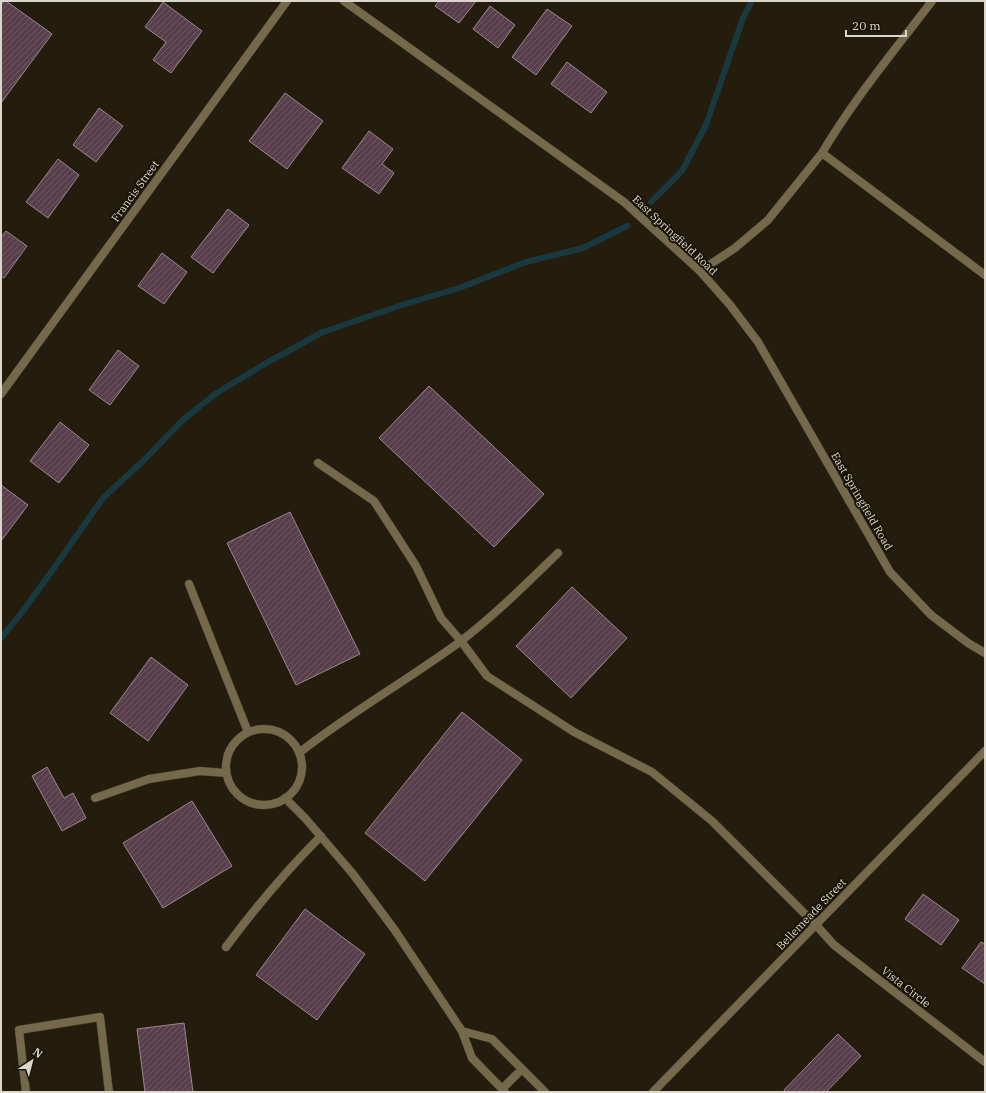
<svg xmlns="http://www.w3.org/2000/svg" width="986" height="1093" font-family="'IBM Plex Serif',serif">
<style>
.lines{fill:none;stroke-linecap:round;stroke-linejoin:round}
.stream{stroke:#193941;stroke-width:6}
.building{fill:url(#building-hatch);stroke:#9b8690}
.service-casing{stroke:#3e3728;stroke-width:9}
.minor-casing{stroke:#3e3728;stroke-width:9}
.tertiary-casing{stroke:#3e3728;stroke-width:9}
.service{stroke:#75694c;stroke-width:8}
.minor{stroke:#75694c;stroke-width:8}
.tertiary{stroke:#75694c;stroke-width:8}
.labels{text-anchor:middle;stroke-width:4;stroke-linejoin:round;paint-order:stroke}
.street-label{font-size:11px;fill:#dbd7cd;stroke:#1a1405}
</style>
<defs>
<pattern id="building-hatch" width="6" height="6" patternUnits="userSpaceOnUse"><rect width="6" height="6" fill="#583f4b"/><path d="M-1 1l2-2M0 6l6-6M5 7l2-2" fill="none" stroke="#6f5a64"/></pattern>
</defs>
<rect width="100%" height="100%" fill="#241d0d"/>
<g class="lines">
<!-- stream -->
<path class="stream" d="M651 202 682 171 706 125 743 18 752 1
M1 638 26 607 59 561 103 498 144 460 183 420 215 394 268 362 323 332 402 305 459 288 526 262 583 248 627 226"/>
</g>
<!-- building -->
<path class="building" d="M4 1H6L52 34 1 103V5Z
M439 1H476L459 23 435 6Z
M163 2 202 31 171 73 153 60 166 42 145 27Z
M490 6 515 25 498 48 473 29Z
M547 9 572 26 536 75 512 57Z
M567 62 607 92 591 113 551 84Z
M285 93 323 121 287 169 249 141Z
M99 108 123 126 96 162 73 145Z
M369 131 393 149 382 164 394 173 379 194 342 168Z
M58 159 79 175 48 218 26 202Z
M228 209 249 225 213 273 191 257Z
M6 231 27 246 4 278 1 276V237Z
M162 253 187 272 164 304 138 286Z
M118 350 139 366 110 405 89 390Z
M429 386 544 494 494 547 379 438Z
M60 422 89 445 59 483 30 461Z
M1 485 28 505 1 541Z
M290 512 360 654 296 685 227 543Z
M572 587 627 638 571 698 516 646Z
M151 657 188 685 148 741 110 713Z
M462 712 522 760 425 881 365 833Z
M47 767 64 798 73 793 86 818 62 831 32 776Z
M192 801 232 866 163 908 123 843Z
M923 894 959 920 941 945 905 919Z
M305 909 365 954 317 1020 256 975Z
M981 942 985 944V984L962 968Z
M184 1023 193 1092H145L137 1029Z
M838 1034 861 1056 826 1092H785L784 1090Z"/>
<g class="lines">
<!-- service casing -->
<g class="service-casing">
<path id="service" d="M822 153C854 99 894 51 932 1
M700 271 735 248 768 220 822 153 985 275
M318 463 374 501 416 566 441 618 461 641 487 676 574 732 652 772 712 821 816 925
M189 584 248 732
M226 767a38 38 0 1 1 76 0a38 38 0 1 1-76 0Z
M299 753C351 712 408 680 461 641 496 614 527 583 558 553
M95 798 149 779 200 771 226 773
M285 798 305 818 353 874 394 929 462 1031 472 1058 505 1092
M226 947C255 908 286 871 321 836
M462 1031 492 1039 545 1092
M502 1089 522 1069"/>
</g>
<!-- minor casing -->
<g class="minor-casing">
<path id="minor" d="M1 394 287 1
M816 925 834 945 985 1062
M26 1092 19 1030 100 1017 109 1092
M653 1092 985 751"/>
</g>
<!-- tertiary casing -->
<g class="tertiary-casing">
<path id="tertiary" d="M344 1 624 202 700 271 730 305 758 342 890 572 931 615 968 643 985 653"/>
</g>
<!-- service -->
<use href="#service" class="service"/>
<!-- minor -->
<use href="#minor" class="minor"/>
<!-- tertiary -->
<use href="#tertiary" class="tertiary"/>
</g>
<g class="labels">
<!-- street labels -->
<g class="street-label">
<text transform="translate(135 191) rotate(-54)" y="4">Francis Street</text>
<text transform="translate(675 235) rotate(43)" y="4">East Springfield Road</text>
<text transform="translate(862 501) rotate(60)" y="4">East Springfield Road</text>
<text transform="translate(811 914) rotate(-46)" y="4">Bellemeade Street</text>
<text transform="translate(906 987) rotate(38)" y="4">Vista Circle</text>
</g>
</g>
<!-- border -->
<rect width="986" height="1093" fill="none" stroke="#dbd7cd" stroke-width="4"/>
<!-- north arrow -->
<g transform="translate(32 1061) rotate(36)" stroke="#1a1405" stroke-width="3" paint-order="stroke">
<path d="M0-3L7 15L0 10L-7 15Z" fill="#dbd7cd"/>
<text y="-6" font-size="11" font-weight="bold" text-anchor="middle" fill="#dbd7cd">N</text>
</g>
<!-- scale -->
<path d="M846 30v6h60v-6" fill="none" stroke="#dbd7cd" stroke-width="2"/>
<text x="852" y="30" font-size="12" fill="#dbd7cd" stroke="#1a1405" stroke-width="3" paint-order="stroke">20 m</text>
</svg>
